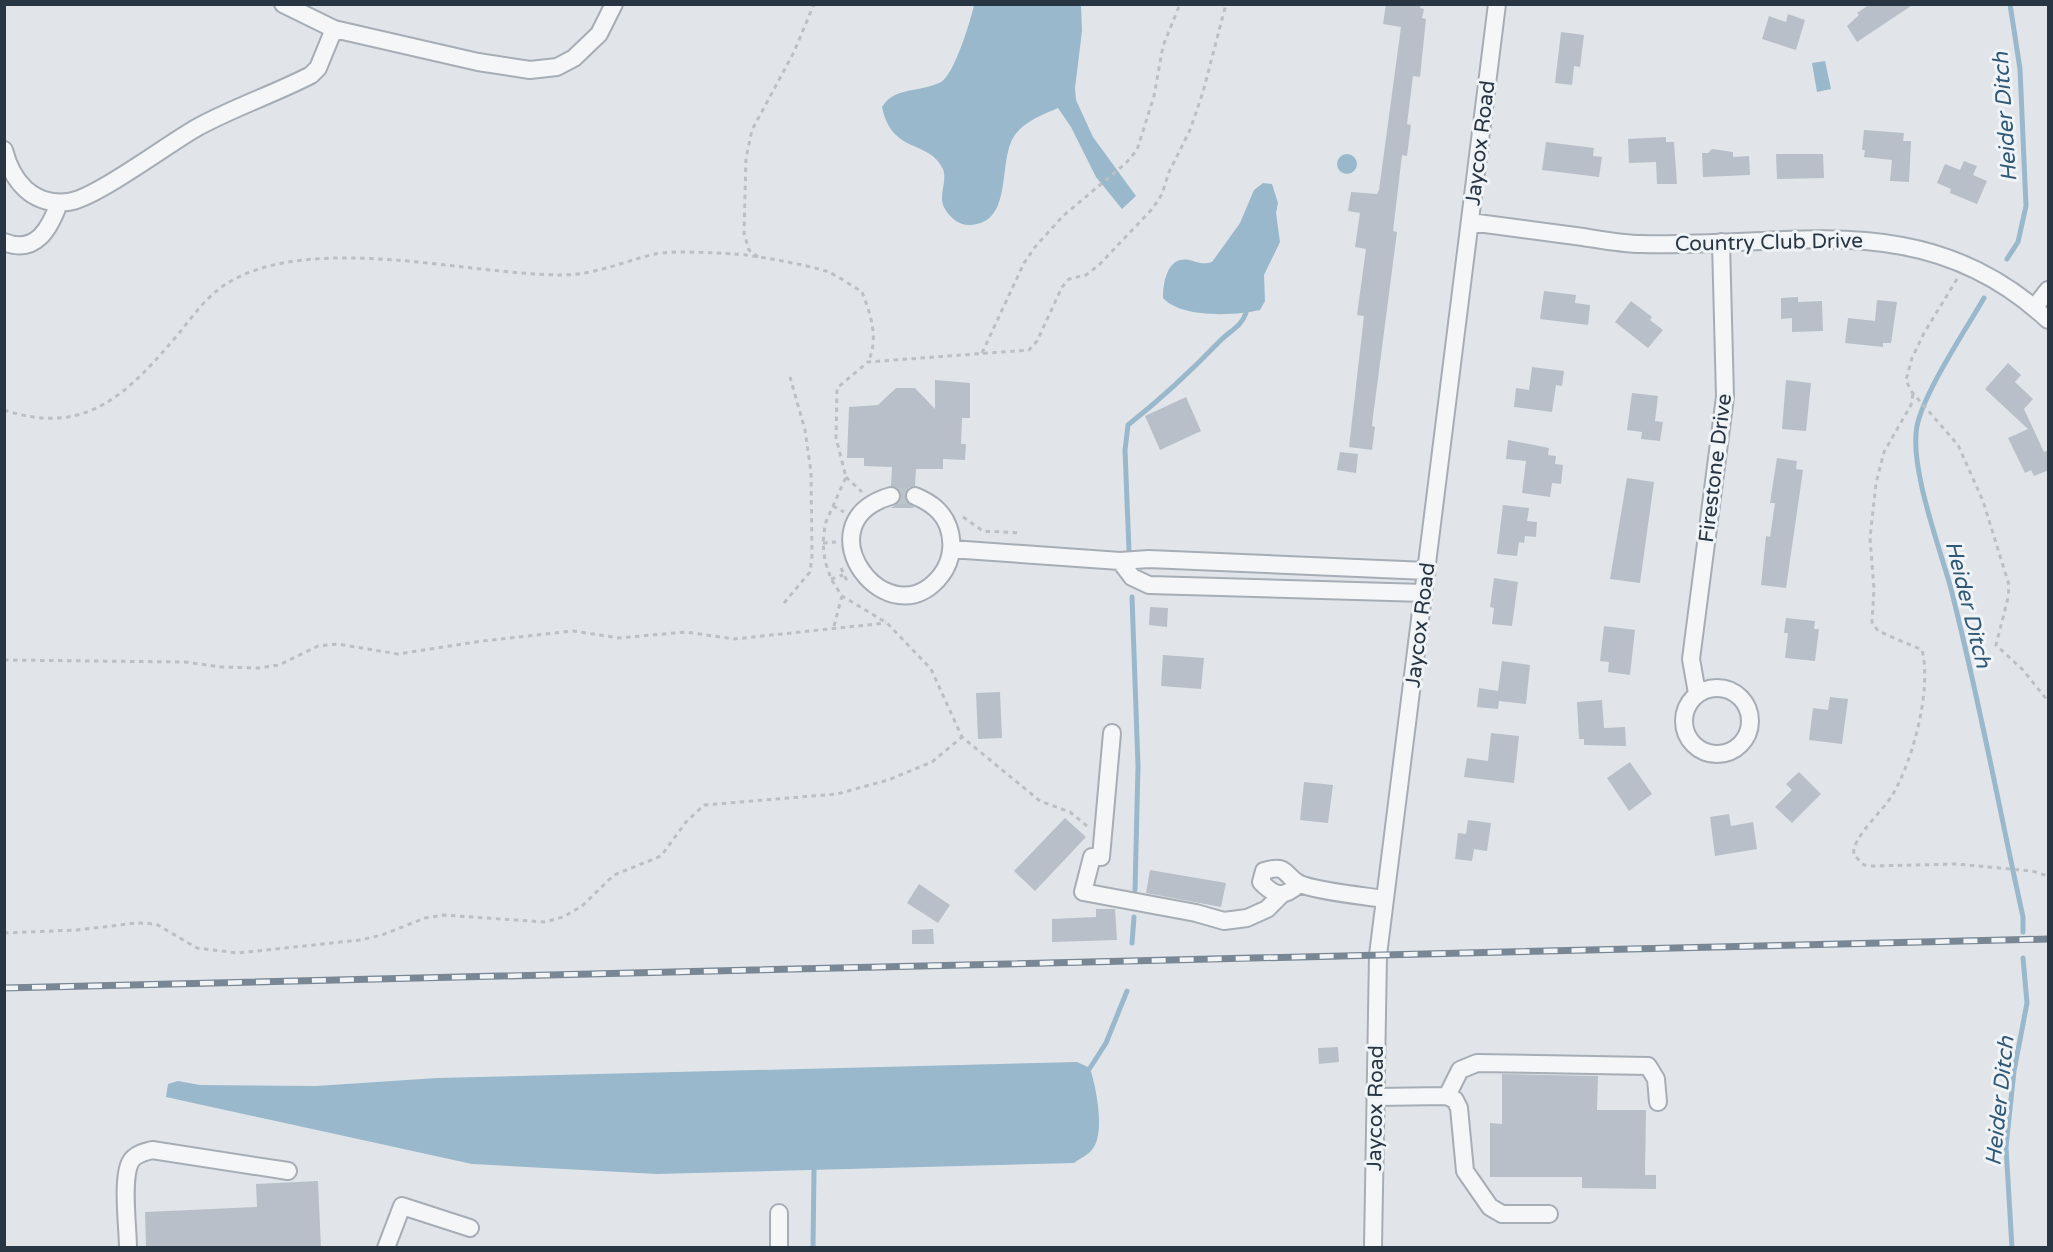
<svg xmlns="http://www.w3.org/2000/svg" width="2053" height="1252" font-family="'Varela Round',sans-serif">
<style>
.water{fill:#9ab8cc}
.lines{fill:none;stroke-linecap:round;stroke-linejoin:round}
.stream{stroke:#9ab8cc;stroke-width:5}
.building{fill:#b8bfc8}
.minor-tunnel{stroke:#bcc2c9;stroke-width:16;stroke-dasharray:16 8;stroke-linecap:butt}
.minor-casing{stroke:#a6adb5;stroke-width:20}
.path{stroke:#bbc0c5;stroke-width:3;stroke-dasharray:4.5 4.5;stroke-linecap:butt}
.minor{stroke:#f4f6f8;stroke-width:16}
.rail-casing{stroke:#798794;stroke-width:7}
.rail{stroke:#f0f4f7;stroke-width:4.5;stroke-dasharray:14;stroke-linecap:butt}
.labels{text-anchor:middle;stroke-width:6;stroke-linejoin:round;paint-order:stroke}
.street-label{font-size:21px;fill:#283543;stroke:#f0f4f7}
.water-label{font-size:22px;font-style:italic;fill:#305978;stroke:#f0f4f7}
</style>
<rect width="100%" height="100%" fill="#e1e5ea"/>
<!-- water -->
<path class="water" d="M974 5H1081L1082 31 1075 88 1076 100 1093 137 1136 196 1122 209 1096 177 1071 127 1058 108C1042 115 1022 122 1013 138 998 165 1013 222 971 225 960 226 950 218 945 209 937 196 948 182 943 169 929 139 892 155 882 107 895 86 920 93 941 82 954 75 971 20 974 5Z
M1825 61 1831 89 1817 92 1812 63Z
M1337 164a10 10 0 1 1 20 0a10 10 0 1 1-20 0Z
M1263 183 1272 184 1278 203 1276 213 1280 242 1264 275 1265 301 1260 310C1234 316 1181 318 1163 298 1163 283 1167 256 1189 260 1198 262 1202 265 1212 262L1240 223 1254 190Z
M1077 1062 1090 1068C1096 1087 1107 1137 1090 1152 1086 1156 1079 1159 1074 1163L657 1174 472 1164 166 1097 168 1084 178 1081 200 1085 316 1086 437 1078Z"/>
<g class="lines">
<!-- stream -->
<path class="stream" d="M2007 259 2018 242 2026 206 2020 69 2010 4
M1984 298C1965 331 1924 392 1917 426 1909 467 1940 548 1951 589 1979 698 1999 808 2023 917V932
M1129 551 1125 450 1128 425C1161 399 1191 371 1221 340 1231 330 1241 327 1246 313
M1132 597 1138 766 1135 890
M1132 943 1134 917
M1090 1068 1106 1043 1127 991
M813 1248 814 1170
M2012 1248 2006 1147 2014 1071 2027 1003 2023 958"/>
</g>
<!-- building -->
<path class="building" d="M1386 4H1421L1420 8 1424 9 1422 18 1426 19 1420 77 1413 76 1407 124 1411 125 1407 156 1402 155 1393 231 1397 232 1373 417 1372 426 1375 427 1372 450 1349 447 1364 316 1357 315 1366 249 1355 247 1360 213 1348 211 1351 192 1377 194 1379 190 1401 27 1383 24Z
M1870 4H1914L1857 42 1847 26 1859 15 1857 13Z
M1788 14 1805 20 1796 50 1762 39 1769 16 1786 22Z
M1561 32 1584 35 1580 67 1574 66 1572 85 1555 83Z
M1864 130 1904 133 1903 141H1911L1909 182 1890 181 1892 160 1864 157 1865 150H1862Z
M1666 137V142H1674L1677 184H1657L1656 162 1629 163 1628 139Z
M1546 142 1594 148 1593 156 1602 157 1599 177 1542 170Z
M1712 149 1733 152V157L1749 156 1750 175 1703 177 1702 153H1708Z
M1776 154H1823L1824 178 1777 179Z
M1964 161 1977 166 1973 175 1987 181 1977 204 1950 193 1951 189 1937 183 1945 164 1960 170Z
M1544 291 1576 295 1575 303 1590 305 1588 325 1540 319Z
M1798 297V302L1822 301 1823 331 1792 332V318L1781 319V298Z
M1877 300 1897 302 1891 343H1883V347L1845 343 1848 318 1875 321Z
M1631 301 1652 317 1650 320 1663 330 1648 348 1615 322Z
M2008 363 2021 375 2015 382 2033 399 2024 409 2044 452 2049 450V470L2034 476 2031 470 2025 473 2008 438 2028 429 1985 389Z
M1532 367 1564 371 1562 386 1556 385 1552 412 1514 407 1516 388 1529 390Z
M935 380 970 383V418H962L961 444H966L965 460 943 459V469H916L915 486 908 488 905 496 914 508H891L899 502 901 496 897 488 891 486 892 467 864 466V458H847L849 407 878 405 896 388H915L935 409Z
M1786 380 1811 383 1806 431 1782 429Z
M1632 393 1658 396 1655 421 1663 422 1660 441 1641 439 1642 432 1627 430Z
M1186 397 1201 431 1160 450 1145 416Z
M1508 440 1549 448 1548 455 1556 456 1555 464 1563 465 1561 484 1552 483 1550 497 1522 493 1526 461 1506 459Z
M1340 452 1358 454 1356 473 1337 470Z
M1777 458 1797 461 1796 469 1803 470 1786 588 1761 585 1766 536 1770 537 1775 503H1770Z
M1627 478 1654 482 1640 583 1610 579Z
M1503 505 1529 508 1527 521 1537 522 1536 537 1525 536 1524 543 1519 542 1517 556 1497 554Z
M1494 578 1518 582 1512 626 1492 624 1494 608 1490 607Z
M1150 607 1168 608 1167 627 1149 625Z
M1786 618 1815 621 1814 629H1819L1815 661 1785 658 1788 633H1784Z
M1604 626 1635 630 1630 675 1608 672 1609 662 1600 661Z
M1163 655 1204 658 1201 689 1161 686Z
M1502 661 1530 665 1526 704 1499 701 1498 709 1477 707 1479 688 1498 691Z
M1000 692 1002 738 978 739 976 693Z
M1830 697 1848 699 1842 744 1809 740 1813 708 1828 710Z
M1602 700 1604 728 1625 727 1626 746 1584 745V739H1579L1577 702Z
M1491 733 1519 736 1514 783 1464 777 1467 758 1488 761Z
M1630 762 1652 794 1629 811 1607 778Z
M1799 772 1821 794 1792 823 1775 807 1792 790 1786 784Z
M1304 782 1333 785 1328 823 1300 820Z
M1729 814 1731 826 1753 822 1757 849 1715 856 1710 817Z
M1065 818 1086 837 1035 891 1014 871Z
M1468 820 1491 823 1487 851 1474 849 1472 861 1455 859 1458 833 1466 834Z
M1150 870 1226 883 1221 907 1146 893Z
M919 884 950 905 938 923 907 903Z
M1096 909H1115L1117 940 1052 942V919L1096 917Z
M933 929 934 944H912V930Z
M1338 1047 1339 1062 1319 1064 1318 1048Z
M1502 1074 1598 1076 1597 1110H1646L1645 1175H1656V1189L1582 1188V1177H1490V1123L1502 1124Z
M318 1181 321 1248H146L145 1212 257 1207 256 1184Z"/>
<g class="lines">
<!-- minor-tunnel -->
<path class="minor-tunnel" d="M891 496H915"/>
<!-- minor casing -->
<g class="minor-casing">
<path id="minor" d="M283 4 334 29 478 62 530 70 557 67 574 58 599 34 614 4
M4 150C12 181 32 206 68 202 95 199 169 143 198 127 235 107 274 94 311 75L318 68 334 29
M1470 222C1508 227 1545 232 1583 237 1602 240 1622 244 1642 244 1792 248 1925 205 2048 320
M4 242C36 255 50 228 59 203
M2035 307 2048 290
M891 496C798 523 890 644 942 574 952 560 954 542 948 526 942 510 929 502 915 496
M951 549 1120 561 1149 559 1427 571
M1120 561 1132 577 1149 585 1424 593
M1684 721a33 33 0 1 1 66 0a33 33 0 1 1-66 0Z
M1697 693 1691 659 1725 397 1721 242
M1112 733 1101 857H1092L1083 892 1196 913 1224 921 1247 918 1267 909 1281 895
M1299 884C1284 898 1275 897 1261 882L1264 871C1289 863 1284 877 1300 884 1316 891 1364 896 1384 899
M1447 1096 1460 1070 1477 1063 1648 1066 1656 1079 1658 1102
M1375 1097 1447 1096 1455 1100 1459 1108 1465 1171 1490 1207 1502 1214H1549
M128 1248C128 1227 121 1177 131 1161 135 1154 145 1152 152 1150L288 1171
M386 1248 402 1206 470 1228
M779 1248V1213
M1373 1248 1378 955 1497 4"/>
</g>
<!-- path -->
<path class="path" d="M758 257 749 250 744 233 746 158 752 130 794 52 814 4
M1957 279 1924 333 1912 358 1906 380 1911 391 1958 445 1983 501 2009 585 2008 598 1996 645 2023 670 2048 701
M982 353 1024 263 1035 247 1063 216 1126 163 1137 150 1154 96 1163 46 1180 4
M1913 394 1911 405 1884 452 1876 483 1870 538 1874 589 1872 622 1878 631 1922 650C1932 689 1913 760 1893 794 1885 809 1850 839 1854 855L1864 865 1873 866 1956 864 2032 871 2048 876
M4 410C88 438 130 391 180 332 195 313 211 291 233 280 317 234 466 274 560 275 596 275 621 262 655 254 672 250 715 253 734 254 754 255 807 265 826 271 838 276 851 285 862 292 871 315 879 339 868 362
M846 477 862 492
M833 506 844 512
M963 517 983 531 1020 533
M823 543 836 542
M841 568 847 581
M831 579 843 575
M784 603 810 572 812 556 811 472 805 430 790 377
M834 626 842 596
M4 660 185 662 221 667 258 668 279 665 318 646 338 644 398 654 482 641 573 631 619 638 686 632 734 639 886 623
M1087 826 1070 812 1040 801 962 737 931 669 887 623 842 596 831 579 825 561 823 543 825 524 846 477 836 438 837 388 868 362 1029 350 1037 341 1062 287 1069 279 1086 275 1099 265 1153 208 1162 194 1169 172 1190 130 1203 92 1226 4
M4 933 76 930 137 923 156 924 197 948 238 953 360 940 382 935 425 918 443 915 545 922 563 917 582 906 614 875 661 856 686 822 704 805 837 794 888 780 932 762 962 737"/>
<!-- minor -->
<use href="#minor" class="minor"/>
<!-- rail casing -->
<g class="rail-casing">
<path id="rail" d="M4 988 2048 939"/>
</g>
<!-- rail -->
<use href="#rail" class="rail"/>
</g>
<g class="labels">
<!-- street labels -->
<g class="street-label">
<text transform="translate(1480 143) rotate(-83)" y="7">Jaycox Road</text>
<text transform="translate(1769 242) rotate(-1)" y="7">Country Club Drive</text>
<text transform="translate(1715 468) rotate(-83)" y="7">Firestone Drive</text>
<text transform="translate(1420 625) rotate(-83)" y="7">Jaycox Road</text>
<text transform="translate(1375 1108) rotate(-89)" y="7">Jaycox Road</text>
</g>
<!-- water labels -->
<g class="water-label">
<text transform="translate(2004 117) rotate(-94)" y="8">Heider Ditch</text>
<text transform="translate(1969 604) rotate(76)" y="8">Heider Ditch</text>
<text transform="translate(1999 1101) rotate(-84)" y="8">Heider Ditch</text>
</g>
</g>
<!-- border -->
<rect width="2053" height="1252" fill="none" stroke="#283543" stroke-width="12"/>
</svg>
